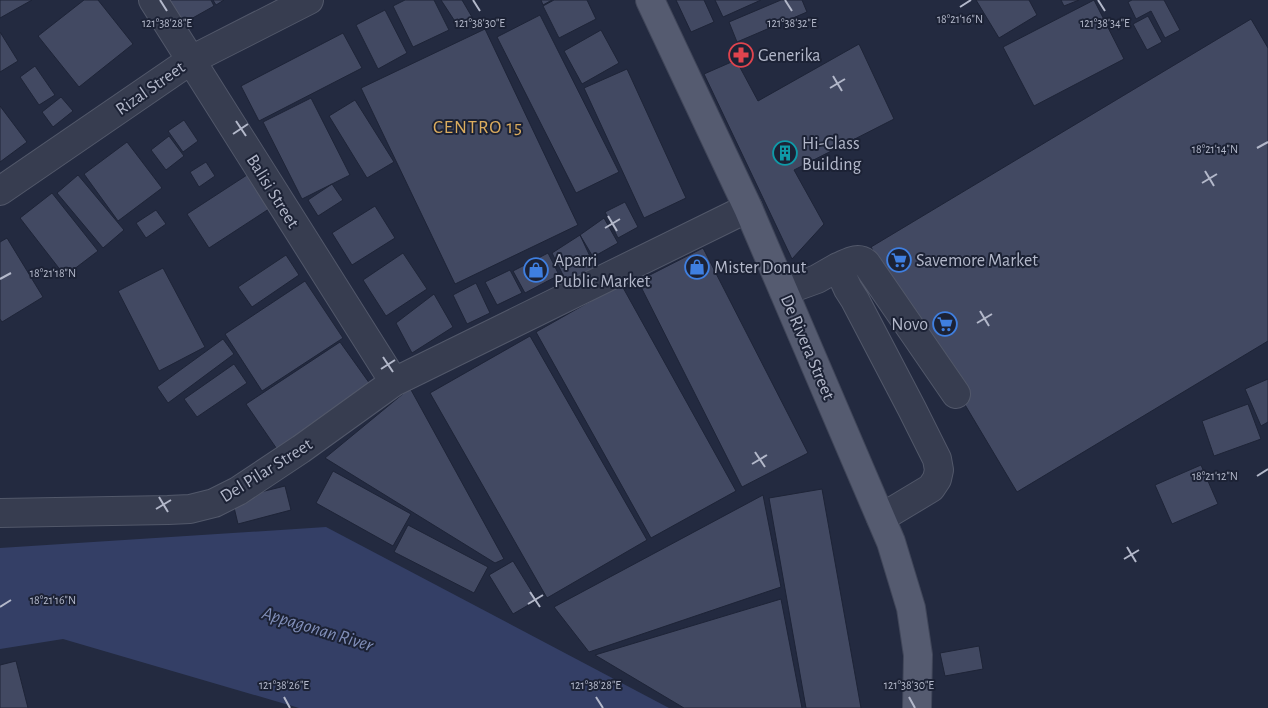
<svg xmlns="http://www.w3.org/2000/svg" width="1268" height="708" font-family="'Alegreya Sans',sans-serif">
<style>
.water{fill:#343f66}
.building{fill:#424962;stroke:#1e2437}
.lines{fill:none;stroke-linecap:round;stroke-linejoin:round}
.minor-casing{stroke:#52586a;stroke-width:30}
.major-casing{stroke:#404659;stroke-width:30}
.minor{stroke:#373d50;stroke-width:28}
.major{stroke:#555b70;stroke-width:28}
.ticks{fill:none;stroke:#b3b8ca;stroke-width:2}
.labels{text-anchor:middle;stroke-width:4;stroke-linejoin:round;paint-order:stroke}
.poi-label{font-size:18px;fill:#b3b8ca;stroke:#1c2235;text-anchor:start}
.street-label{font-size:18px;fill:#b3b8ca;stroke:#1c2235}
.neighbourhood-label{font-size:19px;letter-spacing:1px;fill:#dbac5e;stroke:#1c2235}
.water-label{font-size:19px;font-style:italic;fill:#808eb8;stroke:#1c2235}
.ticks-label{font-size:12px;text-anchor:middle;fill:#b3b8ca;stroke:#1c2235;stroke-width:4;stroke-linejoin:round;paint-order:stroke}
</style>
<rect width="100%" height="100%" fill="#232a40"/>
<!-- water -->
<path class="water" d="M326 527 669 708H299L63 639 0 649V548Z"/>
<!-- building -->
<path class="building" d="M0 0H32L0 18Z
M84 0H98L133 44 79 87 38 36Z
M169 0H211L214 6 182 24Z
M213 0H224L216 5Z
M405 0H434L449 30 413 47 393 6Z
M441 0H462L472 17 458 26Z
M541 0H552L543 5Z
M554 0H587L596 19 559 38 543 6Z
M676 0H704L714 22 691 32Z
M715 0H761L723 17Z
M781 0H802L807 12 737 42 729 22Z
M976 0H1029L1037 15 999 38Z
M1061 0H1079L1064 6Z
M1094 0 1124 59 1034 106 1003 47Z
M1132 0H1164L1180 30 1165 38 1151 11 1136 19 1128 2Z
M385 10 407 53 378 69 356 25Z
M540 15 619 172 576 193 497 37Z
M1148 16 1162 42 1147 50 1133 24Z
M1251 19 1268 48V341L1017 492 871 247Z
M485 29 578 225 455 284 361 88Z
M601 30 619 63 582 84 564 51Z
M0 32 18 61 0 72Z
M343 33 362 68 259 121 241 86Z
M859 44 894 119 794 170 824 224 792 259 704 74 736 60 758 101Z
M35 66 55 95 39 105 20 77Z
M627 69 686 198 644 218 584 88Z
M61 97 73 111 53 127 42 112Z
M311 98 350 175 302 199 263 122Z
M355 100 394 162 367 178 329 116Z
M0 106 27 142 0 162Z
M184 120 198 141 183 152 168 131Z
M169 136 184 156 166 170 151 150Z
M127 142 162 188 118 221 84 174Z
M206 162 215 176 199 187 190 172Z
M250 173 272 207 209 248 187 214Z
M78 175 124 230 103 248 57 193Z
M332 184 343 200 318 216 308 200Z
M52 193 98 251 65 276 20 218Z
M625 202 638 227 618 238 605 212Z
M375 206 395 238 352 265 332 233Z
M156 210 166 224 146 238 136 223Z
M604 218 618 243 593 257 580 235Z
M580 235 595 267 567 283 552 253Z
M7 238 43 297 2 322 0 319V242Z
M703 248 808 453 742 487 638 281Z
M403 253 427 289 386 316 363 280Z
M548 253 559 275 525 293 513 271Z
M286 255 299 275 252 307 238 287Z
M163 268 205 347 159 371 118 291Z
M510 270 522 293 497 305 485 282Z
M305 281 343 338 262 391 225 334Z
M476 283 490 313 467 324 453 295Z
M621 284 736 491 651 538 536 332Z
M434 294 453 327 412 353 396 323Z
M530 336 647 540 547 598 430 393Z
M223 339 234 354 168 403 157 387Z
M340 342 370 384 281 455 246 404Z
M234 364 247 383 197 417 184 399Z
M1268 379V422L1261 426 1245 389Z
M410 388 504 559 495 563 325 458Z
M1248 404 1261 439 1214 456 1202 421Z
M1201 465 1218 504 1172 524 1155 485Z
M333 471 411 514 393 546 316 503Z
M285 486 291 510 238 524 232 499Z
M822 489 861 708H806L769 498Z
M763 495 781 587 589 652 554 607Z
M408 525 488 567 474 593 394 552Z
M513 561 537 600 513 614 489 575Z
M781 599 802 708H684L595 655Z
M979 646 983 669 945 676 940 653Z
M16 661 28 708H0V665Z"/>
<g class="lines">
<!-- minor casing -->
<g class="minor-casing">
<path id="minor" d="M153 0 394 382
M0 191 191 60 309 0
M838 267C848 263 857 256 866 263L956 394
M784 291 817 279 838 267 848 289 855 300 912 409 937 459 939 470 937 479 931 488 881 518
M0 513 168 510 190 509 214 503 238 491 301 449 394 382 748 208"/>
</g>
<!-- major casing -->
<g class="major-casing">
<path id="major" d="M650 0 748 208 891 542 911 608 918 655 917 708"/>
</g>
<!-- minor -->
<use href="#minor" class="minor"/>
<!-- major -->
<use href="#major" class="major"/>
</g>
<!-- ticks -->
<path class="ticks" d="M160 0 167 11M473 0 480 11M785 0 792 11M1098 0 1105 11M960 7 971 0M833 76 842 91M830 88 845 79M236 121 246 136M233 134 248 124M1257 148 1268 142M1205 171 1214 186M1202 183 1217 174M608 216 617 231M605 228 620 219M0 279 11 273M980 311 989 326M977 323 992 314M383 357 393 372M381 369 395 360M755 452 765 467M752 464 767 455M1257 476 1268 469M159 497 168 512M156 509 171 500M1127 547 1136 562M1124 559 1139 550M530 592 540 607M528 604 543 595M0 607 11 600M284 697 290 708M596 697 603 708M909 697 915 708"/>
<!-- icons -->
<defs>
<g id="pharmacy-ring" transform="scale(1.25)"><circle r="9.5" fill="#1c2235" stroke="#e0444e" stroke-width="1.5"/><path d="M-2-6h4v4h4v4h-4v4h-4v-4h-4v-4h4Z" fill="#e0444e"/></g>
<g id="building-ring" transform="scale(1.25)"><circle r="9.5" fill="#1c2235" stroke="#0f9aa8" stroke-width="1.5"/><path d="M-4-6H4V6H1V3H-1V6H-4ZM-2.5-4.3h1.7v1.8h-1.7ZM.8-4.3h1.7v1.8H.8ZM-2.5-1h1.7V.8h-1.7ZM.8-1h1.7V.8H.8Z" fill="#0f9aa8"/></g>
<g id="supermarket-ring" transform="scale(1.25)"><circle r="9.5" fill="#1c2235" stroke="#3f7fe0" stroke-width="1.5"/><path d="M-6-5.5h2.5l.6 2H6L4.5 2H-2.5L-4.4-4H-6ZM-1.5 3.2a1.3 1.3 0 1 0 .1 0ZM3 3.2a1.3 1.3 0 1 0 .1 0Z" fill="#3f7fe0"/></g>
<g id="shop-ring" transform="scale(1.25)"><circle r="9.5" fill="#1c2235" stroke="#3f7fe0" stroke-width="1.5"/><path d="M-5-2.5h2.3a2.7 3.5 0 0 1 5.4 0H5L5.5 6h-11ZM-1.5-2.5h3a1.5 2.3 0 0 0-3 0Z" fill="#3f7fe0"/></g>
</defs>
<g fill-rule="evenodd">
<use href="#pharmacy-ring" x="741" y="55"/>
<use href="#building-ring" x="785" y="153"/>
<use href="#supermarket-ring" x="899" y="260"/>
<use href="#shop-ring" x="697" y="267"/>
<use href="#shop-ring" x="536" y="270"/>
<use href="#supermarket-ring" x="945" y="324"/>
</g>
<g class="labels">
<!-- poi labels -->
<g class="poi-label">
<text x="758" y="61">Generika</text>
<text x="802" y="149">Hi-Class<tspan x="802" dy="21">Building</tspan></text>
<text x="554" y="266">Aparri<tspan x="554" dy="21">Public Market</tspan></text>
<text x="916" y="266">Savemore Market</text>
<text x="714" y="273">Mister Donut</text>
<text x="928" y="330" text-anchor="end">Novo</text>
</g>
<!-- street labels -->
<g class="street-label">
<text transform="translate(150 88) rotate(-35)" y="6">Rizal Street</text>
<text transform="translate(273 191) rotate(58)" y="6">Balisi Street</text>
<text transform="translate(808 347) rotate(67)" y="6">De Rivera Street</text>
<text transform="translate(266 470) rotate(-32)" y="6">Del Pilar Street</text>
</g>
<!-- neighbourhood labels -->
<g class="neighbourhood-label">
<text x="478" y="133">CENTRO 15</text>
</g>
<!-- water labels -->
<g class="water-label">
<text transform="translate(318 628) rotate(17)" y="7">Appagonan River</text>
</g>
</g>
<g class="ticks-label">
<text x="960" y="23">18°21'16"N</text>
<text x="167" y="27">121°38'28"E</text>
<text x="792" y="27">121°38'32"E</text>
<text x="480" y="27">121°38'30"E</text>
<text x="1105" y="27">121°38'34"E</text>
<text x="1215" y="153">18°21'14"N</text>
<text x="53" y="277">18°21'18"N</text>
<text x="1215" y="480">18°21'12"N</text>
<text x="53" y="604">18°21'16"N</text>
<text x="284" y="689">121°38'26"E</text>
<text x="596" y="689">121°38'28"E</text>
<text x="909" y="689">121°38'30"E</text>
</g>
</svg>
